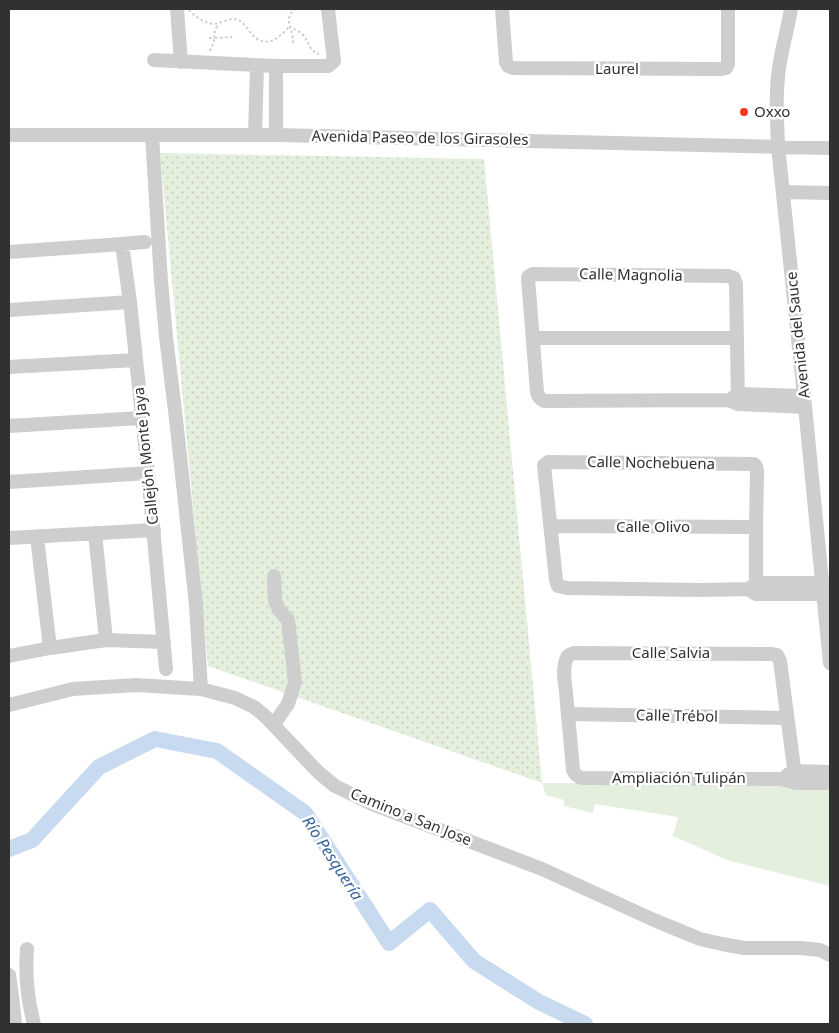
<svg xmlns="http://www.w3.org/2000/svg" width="839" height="1033" font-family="'Noto Sans',sans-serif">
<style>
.grass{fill:url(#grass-dots)}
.park{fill:#e4efde}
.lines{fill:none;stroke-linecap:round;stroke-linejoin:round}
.river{stroke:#c8daf0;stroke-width:16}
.path{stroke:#cecece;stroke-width:2;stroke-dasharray:2.5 2.5;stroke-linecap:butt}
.minor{stroke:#cecece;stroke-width:14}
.poi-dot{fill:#f63625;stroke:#fff;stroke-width:2}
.labels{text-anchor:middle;stroke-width:5;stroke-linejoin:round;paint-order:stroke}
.street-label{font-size:15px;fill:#313131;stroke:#fff}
.poi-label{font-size:15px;fill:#313131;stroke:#fff;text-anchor:start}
.water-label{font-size:16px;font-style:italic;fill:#36649b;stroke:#fff}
</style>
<defs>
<pattern id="grass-dots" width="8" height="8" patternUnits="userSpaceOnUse" patternTransform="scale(1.25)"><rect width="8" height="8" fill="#e4efde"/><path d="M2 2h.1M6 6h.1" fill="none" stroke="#c4cdbf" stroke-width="1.8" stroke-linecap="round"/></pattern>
</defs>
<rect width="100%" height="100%" fill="#fff"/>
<!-- grass -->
<path class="grass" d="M160 153 484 159 542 783 208 666Z"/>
<!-- park -->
<path class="park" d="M542 783H830V886L727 860 673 836 678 817 595 804 593 813 564 806V800L546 795Z"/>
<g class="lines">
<!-- river -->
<path class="river" d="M9 849 32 840 99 767 155 739 217 751 305 813 389 943 430 910 474 961 539 1002 585 1024"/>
<!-- path -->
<path class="path" d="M189 10C195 17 210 27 219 23 225 21 231 17 238 20 244 22 247 29 251 33 265 50 278 39 289 27
M289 27C294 29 300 31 303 35 310 43 308 50 319 54
M209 38H214L215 30 218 25
M293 43C294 30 282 20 295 9
M210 51 214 42V38L232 37"/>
<!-- minor -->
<path class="minor" d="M177 9 181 62
M502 9 506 62 508 66 513 68 721 69 726 68 728 64V9
M791 9C788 27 783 44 780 62 775 90 777 118 778 146L804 396 830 663
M154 60 276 66H328L334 61 328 9
M9 135H276L830 148
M152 135 161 281 166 337 176 419 196 605 201 689
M255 135 257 66
M276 135V66
M783 192 830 193
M122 244 130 302 148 473 166 669
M9 252 122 244 145 242
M9 310 130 302
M533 338H736
M9 367 136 360
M732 398 738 394 804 396
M738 404 736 284 734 278 728 276 533 274 529 276 528 278 537 392C538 397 540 399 544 401L729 400 738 404 805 407
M9 426 141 418
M9 482 148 473
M551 526 756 527
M95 533 106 640
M37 537 50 648
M9 538 154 530
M274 576 275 601 280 611 288 620 295 682 288 704 274 724
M749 589 756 583H822
M756 594V527L757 471 756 466 754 464 548 462 544 465 556 580 558 586 567 588 701 590 748 589 756 594H823
M9 656 50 648 106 640 164 642
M9 705 73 689 136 685 201 689 235 698 254 707 265 716 318 772 335 786 372 804 542 869 654 920 700 939 722 944 744 948H801L820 950 830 955
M568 714 787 718
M787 775 794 771 830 772
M796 783 780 661 777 655 772 654 574 653C570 654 567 656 566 660 562 670 565 682 566 692 568 718 571 744 573 770 575 775 577 776 582 778L781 779 796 783H830
M27 949C25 976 27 998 34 1024
M9 975 13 1004 15 1024"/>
</g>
<!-- markers -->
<circle class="poi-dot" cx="744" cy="112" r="5"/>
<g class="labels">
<!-- street labels -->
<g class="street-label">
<text x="617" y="74">Laurel</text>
<text transform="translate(420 138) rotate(1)" y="5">Avenida Paseo de los Girasoles</text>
<text transform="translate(631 275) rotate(1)" y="5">Calle Magnolia</text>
<text transform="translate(798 335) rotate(-96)" y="5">Avenida del Sauce</text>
<text transform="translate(146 456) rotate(-96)" y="5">Callejón Monte Jaya</text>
<text transform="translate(651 463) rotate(1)" y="5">Calle Nochebuena</text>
<text x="653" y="532">Calle Olivo</text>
<text x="671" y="658">Calle Salvia</text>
<text transform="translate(677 716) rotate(1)" y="5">Calle Trébol</text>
<text x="679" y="783">Ampliación Tulipán</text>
<text transform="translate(411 817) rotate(22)" y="5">Camino a San Jose</text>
</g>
<!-- poi labels -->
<g class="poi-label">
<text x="754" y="117">Oxxo</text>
</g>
<!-- water labels -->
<g class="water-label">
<text transform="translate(333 858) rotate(57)" y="6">Río Pesquería</text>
</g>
</g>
<!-- border -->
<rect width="839" height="1033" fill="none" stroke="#313131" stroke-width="20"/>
</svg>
